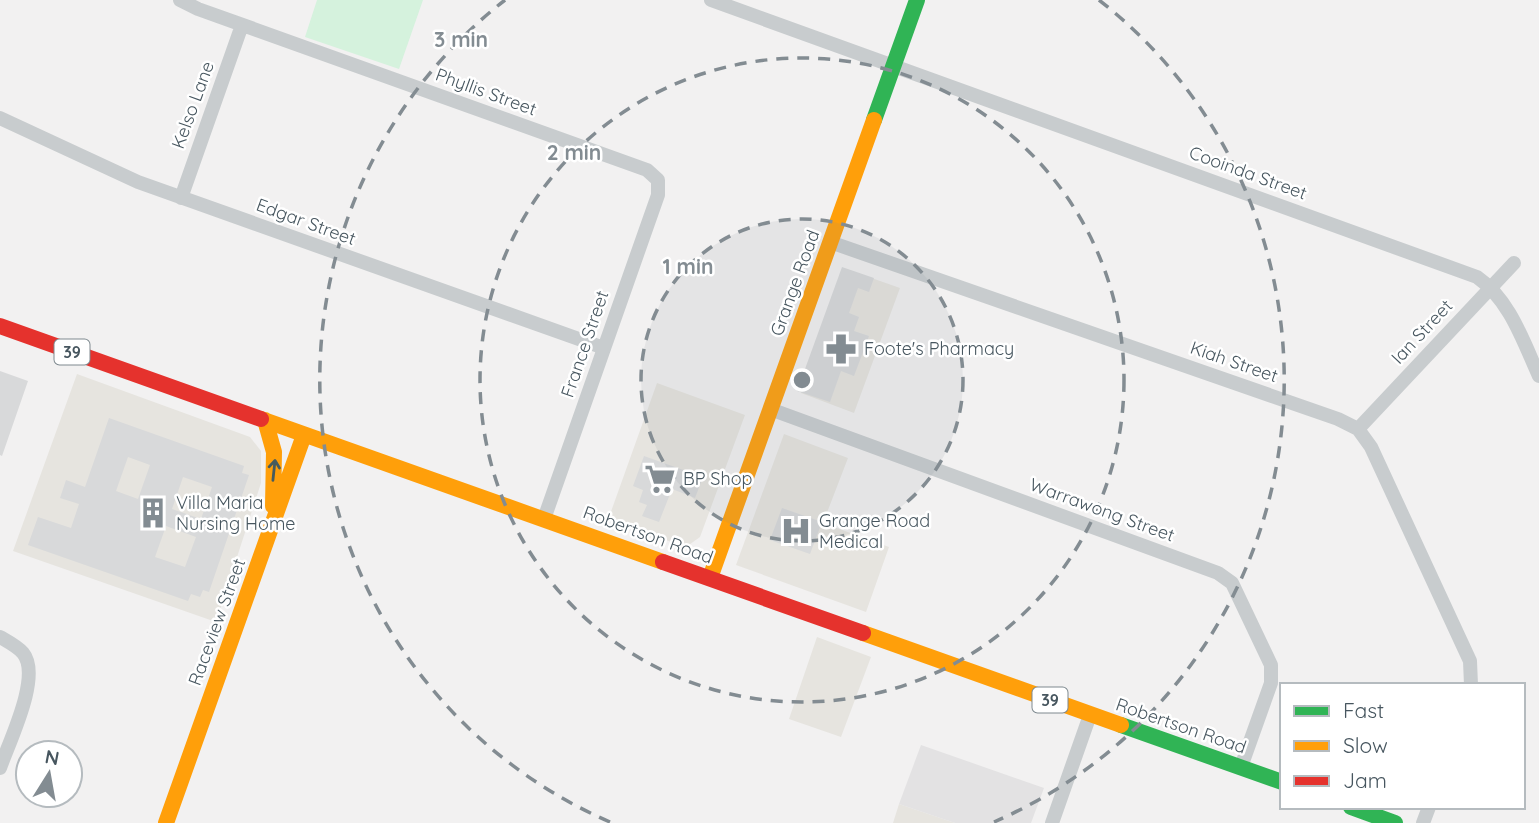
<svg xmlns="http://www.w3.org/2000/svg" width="1539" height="823" font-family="Quicksand,sans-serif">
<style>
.commercial{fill:#e6e4df}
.education{fill:#e3e2e3}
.green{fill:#d5f2dd}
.building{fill:#d8d9da;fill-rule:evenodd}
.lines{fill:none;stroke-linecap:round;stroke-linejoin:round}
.street{stroke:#c8ccce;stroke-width:14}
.fast{stroke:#30b455;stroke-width:16}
.slow{stroke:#ff9f0a;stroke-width:16}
.jam{stroke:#e5322d;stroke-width:16}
.oneway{stroke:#465b5e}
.ring{fill:none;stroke:#838c92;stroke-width:3.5;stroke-dasharray:12 9}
.labels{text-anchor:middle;stroke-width:5;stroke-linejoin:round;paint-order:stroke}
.shield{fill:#fff;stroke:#7e898f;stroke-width:2}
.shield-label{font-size:16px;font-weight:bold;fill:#47565f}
.street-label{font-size:18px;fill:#47565f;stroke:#fff}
.poi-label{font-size:18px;fill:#47565f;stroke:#fff;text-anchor:start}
.centre{fill:#838c92;stroke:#fff;stroke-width:3.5}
.ring-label{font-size:21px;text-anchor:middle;font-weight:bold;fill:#838c92;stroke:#fff;stroke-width:5;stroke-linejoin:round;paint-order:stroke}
</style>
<rect width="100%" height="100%" fill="#f2f1f1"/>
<!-- commercial -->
<path class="commercial" d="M846 269 900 288 854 413 801 393Z
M77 374 250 437 261 451V483L216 622 13 551Z
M657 383 745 415 700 537 686 547 608 520Z
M784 434 848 458 823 523 889 547 866 612 736 565Z
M817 637 871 657 841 737 789 719Z
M899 804 955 823H893Z"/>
<!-- education -->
<path class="education" d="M921 745 1044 788 1031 823H955L899 804Z"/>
<!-- green -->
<path class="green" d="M317 0H423L399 69 305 37Z"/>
<!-- building -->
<path class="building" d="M842 267 874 278 869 292 858 288 849 313 859 317 854 331 869 336 854 376 841 371 830 402 797 391Z
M0 371 28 381 2 456 0 455Z
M109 418 244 466 242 473 249 475 209 592 203 590 200 597 191 594 188 601 28 545 38 517 71 528 79 504 60 498 66 480 85 487ZM128 457 150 465 138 499 116 491ZM183 477 212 487 201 519 172 509ZM166 526 196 537 185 567 155 557Z
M644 456 703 477 695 498 672 489 659 522 642 516 647 505 639 502 643 490 633 486Z
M782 508 822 522 810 554 770 540Z"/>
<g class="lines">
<!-- street -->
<path class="street" d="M180 0 198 9 647 170 658 180V195L544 519
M711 0 1477 277C1510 300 1523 341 1539 376
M0 118 138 182 604 348
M181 198 242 25
M830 242 1338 419 1358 429 1371 447 1470 661 1471 685
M770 409 1218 573 1232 583 1271 665V683L1241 767
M1358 429 1514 263
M0 637C7 641 18 647 23 653 42 676 9 742 0 768
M1052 823 1090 715
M1423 823 1429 807"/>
<!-- fast -->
<path class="fast" d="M874 120 917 0
M1121 725 1282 782
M1351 807 1395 823"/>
<!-- slow -->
<path class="slow" d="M261 419 663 562
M265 420 274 452 273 506
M710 578 874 120
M863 633 1121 725
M166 823 304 435"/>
<!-- jam -->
<path class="jam" d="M0 326 261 419
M663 562 863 633"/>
</g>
<!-- one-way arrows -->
<defs><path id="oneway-shaft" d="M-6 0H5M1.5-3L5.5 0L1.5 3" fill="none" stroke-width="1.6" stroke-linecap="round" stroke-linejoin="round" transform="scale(1.75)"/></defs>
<use class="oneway" href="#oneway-shaft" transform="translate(274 470) rotate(-84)"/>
<!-- distance rings -->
<circle cx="802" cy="380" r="161" fill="#838c92" fill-opacity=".12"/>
<g class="ring">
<circle cx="802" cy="380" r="161"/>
<circle cx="802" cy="380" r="322"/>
<path d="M610 822A482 482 0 0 1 505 0M1099 0A482 482 0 0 1 994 822"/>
</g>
<!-- icons -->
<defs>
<g id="pharmacy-bare" transform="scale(2.415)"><path d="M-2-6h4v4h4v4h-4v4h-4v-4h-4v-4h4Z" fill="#838c92" stroke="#fff" stroke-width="2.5" paint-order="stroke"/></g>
<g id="supermarket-bare" transform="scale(2.415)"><path d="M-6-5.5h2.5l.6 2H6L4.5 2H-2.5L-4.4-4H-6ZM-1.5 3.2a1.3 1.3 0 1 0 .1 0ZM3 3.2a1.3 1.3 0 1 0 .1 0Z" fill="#838c92" stroke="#fff" stroke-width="2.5" paint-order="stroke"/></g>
<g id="building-bare" transform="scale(2.415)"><path d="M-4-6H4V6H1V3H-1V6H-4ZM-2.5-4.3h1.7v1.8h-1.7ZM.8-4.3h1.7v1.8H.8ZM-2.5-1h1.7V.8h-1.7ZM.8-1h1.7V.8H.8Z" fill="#838c92" stroke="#fff" stroke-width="2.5" paint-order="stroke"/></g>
<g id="hospital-bare" transform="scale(2.415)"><path d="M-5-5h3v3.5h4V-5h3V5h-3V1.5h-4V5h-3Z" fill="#838c92" stroke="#fff" stroke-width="2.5" paint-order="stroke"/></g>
</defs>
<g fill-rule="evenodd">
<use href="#pharmacy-bare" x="841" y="349"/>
<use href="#supermarket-bare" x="660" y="479"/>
<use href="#building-bare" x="153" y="513"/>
<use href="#hospital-bare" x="796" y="531"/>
</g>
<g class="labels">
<!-- shield labels -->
<g class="shield">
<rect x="54.5" y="339.5" width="35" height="25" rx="5"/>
<rect x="1032.5" y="687.5" width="35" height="25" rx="5"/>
</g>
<g class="shield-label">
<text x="72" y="358">39</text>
<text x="1050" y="706">39</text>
</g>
<!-- street labels -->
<g class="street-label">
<text transform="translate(486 92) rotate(20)" y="6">Phyllis Street</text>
<text transform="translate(193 105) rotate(-70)" y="6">Kelso Lane</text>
<text transform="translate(1248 173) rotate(20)" y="6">Cooinda Street</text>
<text transform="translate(306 222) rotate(20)" y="6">Edgar Street</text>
<text transform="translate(795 283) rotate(-70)" y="6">Grange Road</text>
<text transform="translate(1422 332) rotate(-47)" y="6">Ian Street</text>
<text transform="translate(585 344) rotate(-71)" y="6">France Street</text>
<text transform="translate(1234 362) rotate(19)" y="6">Kiah Street</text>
<text transform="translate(1102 510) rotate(20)" y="6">Warrawong Street</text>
<text transform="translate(648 535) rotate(20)" y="6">Robertson Road</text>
<text transform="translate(217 622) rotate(-70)" y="6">Raceview Street</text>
<text transform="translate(1181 726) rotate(19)" y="6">Robertson Road</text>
</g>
<!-- poi labels -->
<g class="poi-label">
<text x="864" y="355">Foote's Pharmacy</text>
<text x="683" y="485">BP Shop</text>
<text x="176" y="509">Villa Maria<tspan x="176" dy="21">Nursing Home</tspan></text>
<text x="819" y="527">Grange Road<tspan x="819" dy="21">Medical</tspan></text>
</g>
</g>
<circle cx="802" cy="380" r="10" class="centre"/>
<g class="ring-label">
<text x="461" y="47">3 min</text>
<text x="574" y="160">2 min</text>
<text x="688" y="274">1 min</text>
</g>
<!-- legend -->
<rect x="1280" y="683" width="245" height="126" fill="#ffffff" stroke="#b5bbbf" stroke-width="2"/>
<rect x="1294" y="706" width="35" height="10" fill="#30b455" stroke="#b5bbbf" stroke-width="2"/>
<text x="1343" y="718" font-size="21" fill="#47565f">Fast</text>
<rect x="1294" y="741" width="35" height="10" fill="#ff9f0a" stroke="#b5bbbf" stroke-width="2"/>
<text x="1343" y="753" font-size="21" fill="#47565f">Slow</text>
<rect x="1294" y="776" width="35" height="10" fill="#e5322d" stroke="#b5bbbf" stroke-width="2"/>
<text x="1343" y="788" font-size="21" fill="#47565f">Jam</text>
<!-- north arrow -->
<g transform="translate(49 774) rotate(11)"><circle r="33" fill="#ffffff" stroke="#b5bbbf" stroke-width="2"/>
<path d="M0-5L12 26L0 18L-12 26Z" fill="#838c92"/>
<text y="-10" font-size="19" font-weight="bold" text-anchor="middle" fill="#47565f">N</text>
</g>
</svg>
